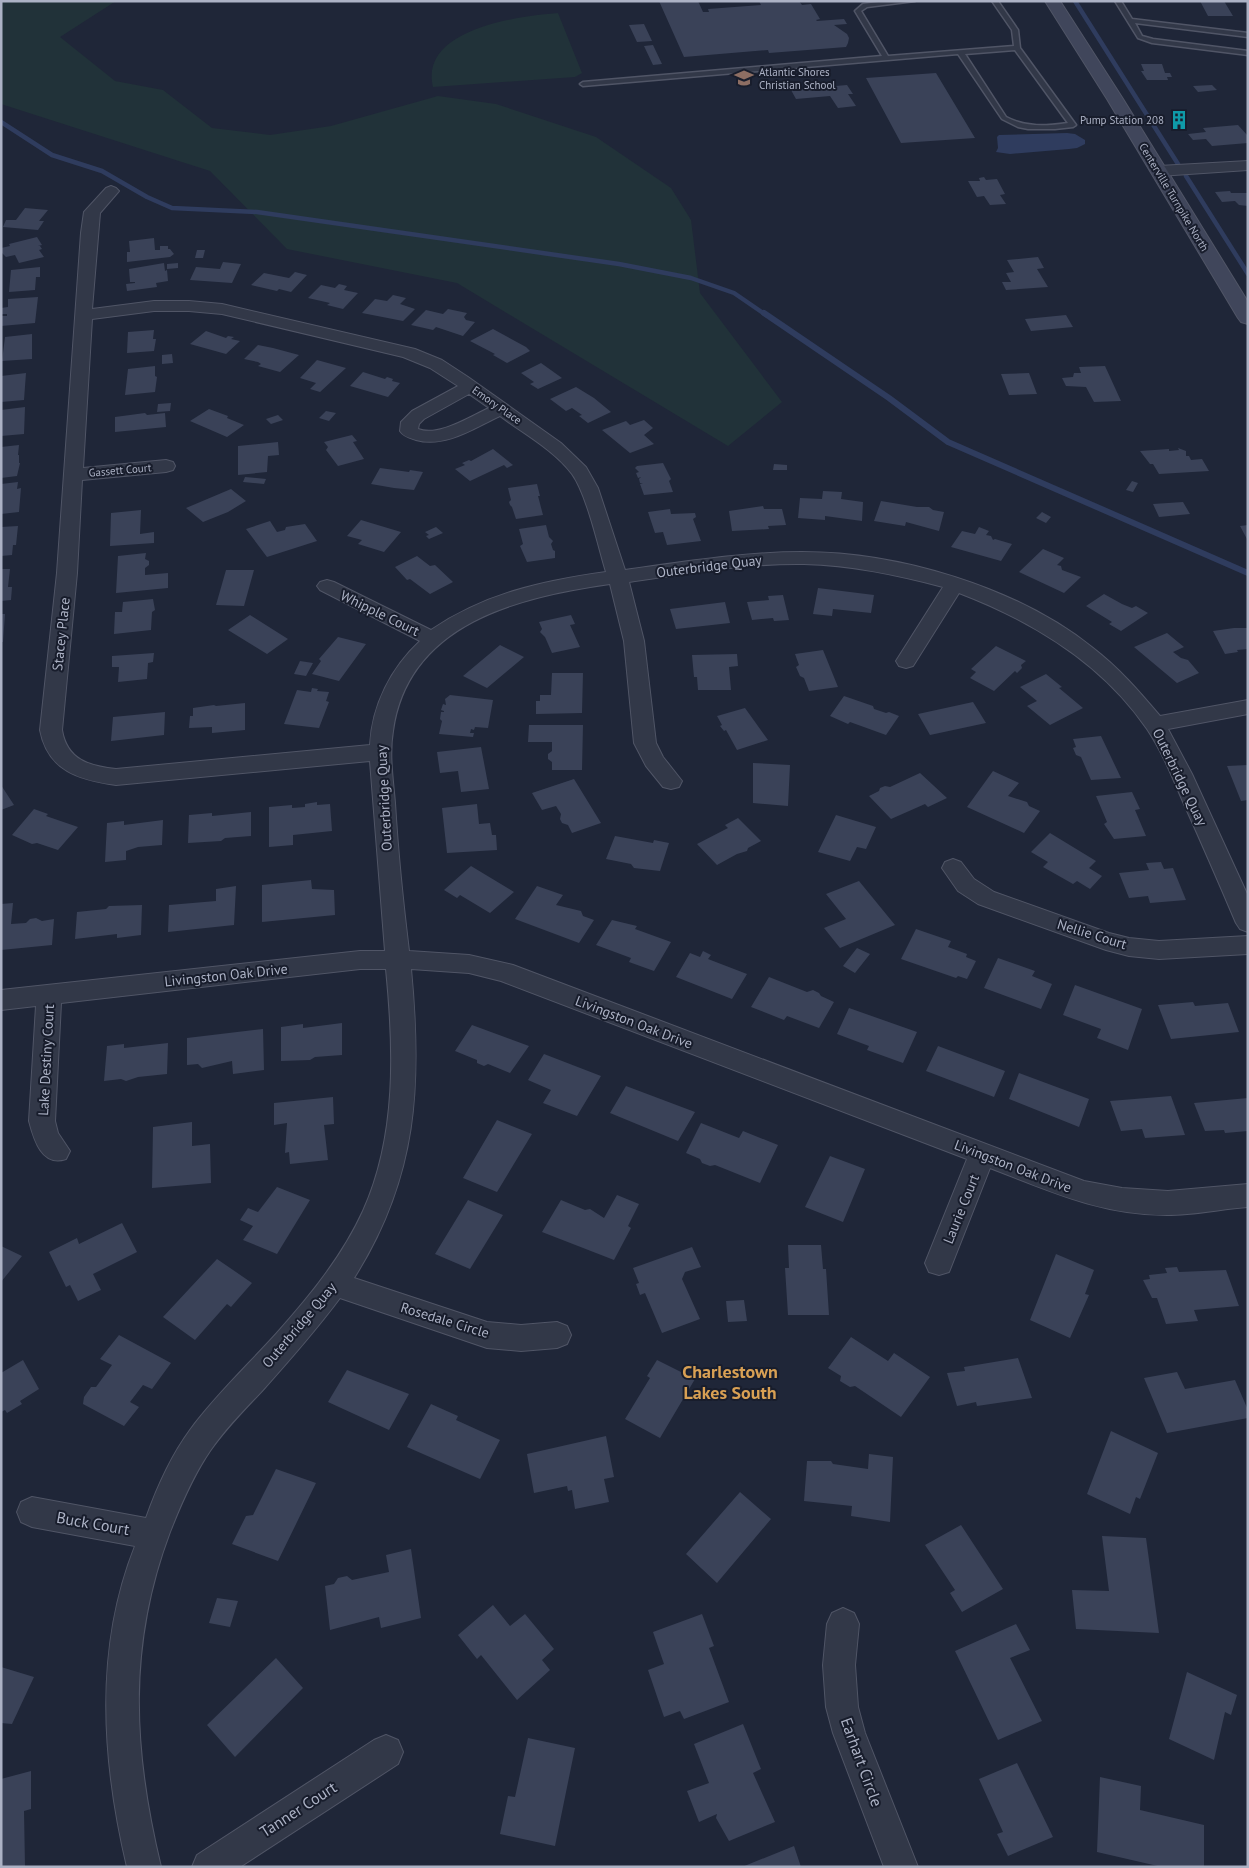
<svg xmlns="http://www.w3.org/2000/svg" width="1249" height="1868" font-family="'PT Sans',sans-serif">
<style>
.green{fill:#213239}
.water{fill:#2f3c5e}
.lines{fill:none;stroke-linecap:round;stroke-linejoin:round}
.stream-far1{stroke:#2f3c5e;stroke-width:4.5}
.stream{stroke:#2f3c5e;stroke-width:6}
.building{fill:#3a4258}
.lane-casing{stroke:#505566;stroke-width:3}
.street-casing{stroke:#505566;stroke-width:2}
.secondary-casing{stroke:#505566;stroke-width:2}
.lane{fill:#323848;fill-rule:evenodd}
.street{fill:#323848;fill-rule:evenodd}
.secondary{fill:#40465b;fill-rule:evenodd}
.labels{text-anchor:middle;stroke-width:4;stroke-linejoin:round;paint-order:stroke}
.far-poi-label{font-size:11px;fill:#acb2c5;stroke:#181d2c;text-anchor:start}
.far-street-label{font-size:11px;fill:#acb2c5;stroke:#181d2c}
.street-label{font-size:14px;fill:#acb2c5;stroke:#181d2c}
.near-street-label{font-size:16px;fill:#acb2c5;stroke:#181d2c}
.near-neighbourhood-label{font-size:18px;font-weight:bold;fill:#d8a054;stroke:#181d2c}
</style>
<rect width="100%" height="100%" fill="#1f2638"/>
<!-- green -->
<path class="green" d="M1 1H116L60 37 115 81 163 90 212 128 270 135 331 126 438 96 496 104 596 137 671 188 691 220 700 293 782 402 728 446 457 283 287 249 210 171 1 104Z
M558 13 582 73 575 77 433 87C419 29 519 16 558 13Z"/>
<!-- water -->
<path class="water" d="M1067 133 1075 134 1085 140V144L1077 148 1069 149 1010 154 996 152 998 148 997 137 999 135Z"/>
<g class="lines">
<!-- stream-far1 -->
<path class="stream-far1" d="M1075 1 1178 164
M1 122 52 155 102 171 147 197 172 208 257 212 619 264 691 278 734 293 766 315
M1186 176 1248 274"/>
<!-- stream -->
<path class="stream" d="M764 313 889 398 948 442 1248 573"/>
</g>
<!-- building -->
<path class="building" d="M659 1H698L703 12H709L708 9 761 5 759 1H799L802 5 811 4 820 19 816 20 817 21 844 19 847 24 834 25 847 34 849 38 848 43 846 47 769 53 768 50 684 57Z
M1200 1H1224L1233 16H1208Z
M644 24 652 41 637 42 629 25Z
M653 45 662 64 653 65 644 46Z
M1141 64H1162L1165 73H1170L1172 77H1167L1168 80H1147L1141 71H1144Z
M936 73 975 138 901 143 866 78Z
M847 85 853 94H848L856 106 838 108 830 96 796 99 791 90Z
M1212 85 1217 90 1198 92 1193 86Z
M1182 116 1186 122 1175 123 1171 117Z
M1238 125 1248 136V143L1212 146 1206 139 1193 140 1188 134 1206 132 1203 128Z
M984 177 986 180 997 179 1005 194 1000 195 1006 204 990 205 984 196 977 197 968 181H980L979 178Z
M1230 191 1231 193H1248V206L1239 205 1235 201 1222 202 1215 192Z
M25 208 48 210 39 221H44L38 230 3 227 6 220H16Z
M37 237 42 245 38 246H40L42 249 39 250 44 257 19 263 15 255 6 257 1 252V248L10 246 9 244Z
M154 238 155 250H160V246H168V249H170L174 254 170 257 127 262V252H130L129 241Z
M197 250H205L203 258H195Z
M1038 257 1044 268 1037 269 1048 287 1006 290 1002 282H1011L1006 273 1014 272 1007 260Z
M223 262 241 264 232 283 190 280 196 267 220 269Z
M164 263 165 271 167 270 168 281 156 283 157 287 127 291 126 284 135 283V282H130L129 269Z
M178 263V268L167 269V264Z
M40 267V277H36L35 290 9 292 11 270Z
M295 272 307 275 291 292 279 289 277 291 251 285 264 273 289 278Z
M339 284 347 286 344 290 358 293 343 309 327 305 330 303 308 298 321 285 335 288Z
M393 295 406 298 400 304 415 309 403 321 362 313 375 299 387 301Z
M38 297 35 323 1 326V316H7V314H1V308L8 307V299Z
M448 309 467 313 464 317 466 320 475 322 463 336 436 327 433 330 411 325 426 310 443 314Z
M1066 315 1073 327 1031 331 1025 319Z
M493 329 526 347 530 351 507 363 493 355 495 354 470 341Z
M154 330 153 339H156L154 351 127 353 128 332Z
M206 331 226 338 228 336 234 337 231 339 240 341 226 354 190 344Z
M32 334V359L2 361 5 337Z
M258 345 273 348 299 355 280 372 258 366 261 364 258 362 244 359Z
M172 354 173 363 162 364V355Z
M317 360 346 368 320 392 310 389 316 383 300 378Z
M541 363 562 378 538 389 530 384 534 382 521 373Z
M155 366V376L157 377 155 392 125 395 128 369Z
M1105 366 1121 401 1094 402 1086 387 1066 386 1062 378 1073 377 1074 373H1081L1079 367Z
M363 372 385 379 387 377 393 379 392 381 400 383 388 397 350 386Z
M26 373 24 400 1 402V376Z
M1029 373 1037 394 1009 395 1001 374Z
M576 387 594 398 611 412 588 423 579 416 582 415 572 408 566 411 550 399Z
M171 403 170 411 157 412 158 404Z
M25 407 24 434 1 436V410Z
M209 409 228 416 227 418 244 425 227 437 190 421Z
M326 411 336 413 329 421 319 418Z
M145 413 147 415 165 413 166 427 115 432V417Z
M278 415 283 420 271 424 266 419Z
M644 420 653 428 644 435 654 444 630 453 602 430 626 421 630 425Z
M352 435 357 441 353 442 364 459 338 466 326 450 328 447 324 442Z
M278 442 279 455 268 456 267 472 238 475V446Z
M19 445 18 455H19V463H20L17 476 1 478V447Z
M1178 448 1186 451V456H1189L1191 460 1202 459 1209 471 1159 474 1153 464H1150L1140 451 1169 449V451L1179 450Z
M493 449 513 465 507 468 504 465 470 481 455 469 465 465 462 463 469 460 471 461Z
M663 463 671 479 669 481 673 492 644 495 640 484H643L640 483 639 479 641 477 638 478 636 473 639 472 635 468 637 466Z
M774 464 787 465V470H773Z
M380 468 409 472 410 470 423 472 414 490 394 488 371 484Z
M245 477 266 479 264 484 243 482Z
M1132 481 1138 483 1133 492 1126 490Z
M18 482 17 489 21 488 19 512 1 514V484Z
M537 484 540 496H538L543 515 516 519 512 507 510 505 509 502 511 500 508 488Z
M231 489 246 501 228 512 203 522 186 508Z
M823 491 842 492 841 499 863 502 862 521 825 516V520L798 518 800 498 822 499Z
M881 501 917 507H929L933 510 944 512 939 531 906 522 905 526 874 521Z
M1183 502 1190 514 1159 517 1153 504Z
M763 506 764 509H782L786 525 768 526 769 529 732 531 729 511Z
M670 509 671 514 695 513 696 517 693 519 701 541 667 545 663 532 655 533 648 512Z
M141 510 140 534 154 532V543L110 546 111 513Z
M1042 512 1051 517 1046 523 1036 518Z
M361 520 401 532 384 552 358 544 362 540 347 536Z
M270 521 277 532 285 530 286 527 305 524 317 541 267 557 246 529Z
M546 525 549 537 553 541 551 544 553 550 555 551V558L527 562 520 546 523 544 519 529Z
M1248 525V541L1240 526Z
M18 526 16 545H13L12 555 1 556V527Z
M436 527 443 533 429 539 426 536 429 535 425 532Z
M979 527 989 531 986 535 991 536 993 540 995 539 1012 544 1001 561 951 547 962 531 975 534Z
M1043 549 1064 558 1057 565 1061 566 1062 570 1081 577 1064 593 1019 572Z
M146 553 145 559 149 561V565L145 568V575L168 573V588L116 593 118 556Z
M417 556 430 566 435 565 453 582 430 594 410 579 407 580 395 567Z
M1 569H10L8 587H12L11 600 1 601Z
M226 570H254L244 606 216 605Z
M818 588 874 595 871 613 833 609 832 616 813 614Z
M1104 594 1122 604 1132 608 1136 606 1148 613 1121 631 1109 624 1112 622 1086 606Z
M783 595 789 620 774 621 773 618 752 620 747 602 769 600 768 596Z
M153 599 155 610 152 612 151 630 114 634 115 612H122L123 602Z
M725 602 730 623 676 629 670 609Z
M1 614H5L3 642H1Z
M250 615 288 639 267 654 228 630Z
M571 615 575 624 570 625 580 647 552 653 545 637 540 632 542 629 539 622Z
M1234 628H1248V649L1237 650 1238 652 1225 654 1213 631Z
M1167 633 1184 647 1173 652 1181 658 1188 660 1199 673 1177 683 1134 647Z
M338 637 366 644 339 681 312 674 321 661 319 659Z
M500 645 524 657 487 688 463 676Z
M996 646 1026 661 1021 665 1022 668 1017 673 1015 671 994 691 970 678 976 672 971 669Z
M823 650 838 687 809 691 804 678 800 676 796 667 799 665 795 654Z
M154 653 153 662 148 663 147 679 118 682 119 667H112V656Z
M737 654 738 666 729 667 731 690H698L697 677H694L692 655Z
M300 661 313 663 306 676 294 674Z
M552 673H583L582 713 536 714V701H540V695H551Z
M1046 674 1062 687 1059 688 1083 708 1050 725 1027 706 1037 701 1020 687Z
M312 688 318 689 317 691 329 692 326 701 329 702 319 728 284 724 297 690 311 692Z
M450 695 493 700 488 728 475 727 474 730 471 729 470 733H474L473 737 439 734 442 721 440 719 441 712H444V711L441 710 443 704 446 705 445 699Z
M844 696 873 706 874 709 886 713 889 712 899 716 886 735 850 722 848 724 830 716Z
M973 702 986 723 930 735 918 714Z
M245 703V730L212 733V727L189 728 190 716H193V708L214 705 216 706Z
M745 708 768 740 737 750 726 730 724 731 720 726 722 725 717 716Z
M165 712 164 735 111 741 113 717Z
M529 725H583L582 770H552V762L548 759V754L552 751V742H528Z
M1101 736 1121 778 1091 780 1081 757 1076 755 1073 748 1076 747 1073 739Z
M481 747 489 789 461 792 458 771 440 773 437 752Z
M753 763 790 765 788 806 753 803Z
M1248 765V800L1241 801 1227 766Z
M993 771 1019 783 1008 796 1027 802 1029 806 1040 811 1024 833 967 807Z
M920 773 947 798 928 807 925 804 891 819 869 796 879 791 880 788 885 786 890 787Z
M574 779 601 823 572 833 568 825 562 823 560 819 561 814 556 806 542 810 532 793Z
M1 785 14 805 1 810Z
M1132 792 1140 809 1135 810 1146 836 1114 839 1104 824 1107 822 1096 796Z
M317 802V805L330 804 332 831 293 835V845L269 847V807L292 805V808L305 807V804Z
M477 804 479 824 490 823 492 835H496L497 850 447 853 442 808Z
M34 809 48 814 46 816 78 827 58 850 37 843 32 844 12 835Z
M251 812V836L225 838 221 841 188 843 189 815 212 813V816Z
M836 815 876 827 866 849 857 847 850 861 818 852Z
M738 818 761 841 748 848 747 851 737 854 717 865 697 844 728 828 725 825Z
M163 820 162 845 138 847 126 851V860L105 862 107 823 124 821V825Z
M1050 833 1096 861 1089 868 1102 876 1090 889 1077 881 1073 884 1043 867 1048 862 1031 852Z
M615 836 653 843 654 840 669 843 660 871 634 868 631 864 606 859Z
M1161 862 1164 869 1173 868 1186 900 1150 903 1148 896 1129 898 1119 873 1149 870 1146 863Z
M471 866 514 892 490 913 460 895 457 898 444 890Z
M311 880 312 889 334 890 335 915 262 922V885Z
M859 881 895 925 840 948 824 928 846 919 826 894Z
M236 886 234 925 168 932 169 905 216 901V889Z
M537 886 563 895 556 905 581 911 583 916 594 920 579 943 515 919Z
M13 903 11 924 26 923 30 919 36 918 42 921 54 919 52 945 1 950V904Z
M142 905 141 935 117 938V934L75 939 77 912 106 909 109 906Z
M612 920 637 926 635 929 671 942 654 971 629 962 631 958 596 945Z
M916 929 951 941 948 947 967 954 966 957 976 961 967 979 958 976 956 978 901 959Z
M857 948 870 954 855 973 843 966Z
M703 951 711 955 708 959 747 974 732 999 676 977 690 953 700 957Z
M998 958 1035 971 1032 976 1052 984 1041 1009 984 988Z
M769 977 807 992 813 990 819 993 821 996 834 1002 819 1028 787 1016 784 1020 751 1007Z
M1075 985 1142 1009 1128 1050 1097 1038 1101 1029 1063 1015Z
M1193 1002 1195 1006 1228 1003 1239 1032 1171 1039 1158 1005Z
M849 1008 917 1032 903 1063 867 1050 869 1046 837 1034Z
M342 1023V1055L315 1057 310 1060 281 1061V1027L303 1024V1028Z
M472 1025 529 1046 510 1073 488 1064 484 1066 477 1063V1060L455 1051Z
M263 1029 264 1070 233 1074 232 1061 202 1068 198 1064 187 1065V1038Z
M168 1043 167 1074 138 1077 126 1081 121 1079 104 1081 107 1046 124 1044V1048Z
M938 1046 1005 1071 994 1097 926 1071Z
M544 1054 601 1076 577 1116 543 1103 551 1090 528 1080Z
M1019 1073 1089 1099 1079 1127 1009 1099Z
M626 1086 695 1112 678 1141 610 1113Z
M1171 1096 1185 1135 1145 1138 1142 1129 1121 1131 1110 1101Z
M333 1097 334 1124 324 1125 328 1160 290 1164 289 1152 285 1153 287 1123 274 1125V1103Z
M1248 1098V1131L1225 1133 1224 1130 1205 1131 1194 1103Z
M497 1120 532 1134 497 1192 463 1178Z
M192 1122V1146L210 1144 211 1183 152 1188 153 1127Z
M701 1123 739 1138 743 1131 778 1145 760 1183 715 1165 710 1166 702 1163 700 1159 686 1153Z
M830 1156 865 1169 843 1222 805 1207Z
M277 1187 310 1200 277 1254 243 1240 253 1226 240 1220 248 1208 258 1212Z
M617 1195 639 1204 628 1226 631 1228 614 1260 542 1232 561 1200 585 1210 590 1209 604 1218Z
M468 1200 503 1215 470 1269 435 1254Z
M122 1223 137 1252 93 1274 101 1290 78 1301 70 1285 66 1287 49 1252 77 1238 79 1244Z
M788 1245H821L823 1269H826L829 1315H788L785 1268H789Z
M1 1246 22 1256 1 1282Z
M692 1247 701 1267 685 1272 682 1279 700 1319 662 1333 645 1293 640 1295 636 1284 639 1283 633 1268Z
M1056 1254 1094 1270 1085 1294 1089 1295 1070 1338 1030 1320Z
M217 1259 252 1283 231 1307 227 1304 195 1340 163 1317Z
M1177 1267 1179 1272 1226 1270 1239 1306 1194 1310 1198 1321 1166 1324 1157 1298H1152L1143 1280 1150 1279 1149 1275 1167 1273 1165 1268Z
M744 1300 747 1321 728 1322 726 1301Z
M119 1335 171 1363 152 1389 143 1385 130 1402 139 1407 124 1426 83 1404 84 1397 91 1387H96L112 1365 100 1359Z
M851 1337 888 1361 894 1353 930 1377 901 1417 855 1386 850 1387 840 1381 841 1376 828 1368Z
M1018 1358 1032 1398 977 1406 976 1402 957 1406 947 1373 965 1371 964 1367Z
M23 1360 39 1389 20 1401 22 1404 7 1413 5 1410 1 1412V1373Z
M657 1360 695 1379 660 1438 625 1419 650 1378 647 1376Z
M347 1370 409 1394 389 1430 328 1402Z
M1177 1372 1185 1389 1235 1380 1248 1410V1418L1167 1433 1144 1378Z
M431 1404 458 1416 456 1420 500 1440 480 1479 407 1447Z
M1111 1431 1158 1453 1140 1499 1136 1497 1130 1514 1087 1494Z
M606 1436 614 1477 604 1479 609 1502 575 1509 572 1490 568 1491 567 1486 534 1493 527 1454Z
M869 1454 893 1457 890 1522 851 1516 852 1506 804 1501 807 1461H831L833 1464 868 1469Z
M276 1469 316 1483 278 1561 232 1544 246 1516 253 1515Z
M740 1492 771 1519 717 1583 686 1554Z
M961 1525 1003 1589 962 1612 950 1593 955 1590 925 1545Z
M1102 1536 1146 1538 1159 1633 1076 1629 1072 1590 1109 1591Z
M411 1549 421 1618 381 1628 379 1617 330 1630 325 1586 334 1584 338 1578 347 1576 352 1580 389 1572 386 1555Z
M217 1598 238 1601 230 1627 209 1623Z
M493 1605 510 1626 525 1614 554 1649 542 1660 550 1670 517 1700 481 1655 477 1659 458 1635Z
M702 1614 714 1646 709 1648 729 1702 684 1719 680 1711 664 1717 648 1670 664 1664 653 1632Z
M1016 1624 1030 1650 1010 1658 1042 1721 998 1740 955 1651Z
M276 1658 303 1688 235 1757 207 1725Z
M1 1667 34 1677 12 1724 1 1723Z
M1187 1672 1237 1695 1231 1715 1225 1712 1214 1760 1169 1739Z
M743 1724 761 1769 753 1773 775 1822 729 1841 716 1818 717 1814 699 1822 687 1791 709 1783 694 1744Z
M528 1738 575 1748 555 1846 500 1834 508 1796 515 1797Z
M1017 1763 1053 1837 1008 1856 997 1834 1003 1832 979 1779Z
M31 1771V1809L24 1811 25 1867H1V1779Z
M1100 1777 1141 1786 1140 1810 1204 1825V1867H1162L1097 1852Z
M794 1846 801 1867H742Z"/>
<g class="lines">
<!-- lane casing -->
<g class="lane-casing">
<path id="lane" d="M887 1H915L867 7 861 11 888 56 1014 46 1012 30 992 1H998L1018 30 1020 48 1076 125 1073 127 1055 129H1028L1018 127 1002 119 958 54 583 86 580 84 583 82 882 56 855 11 863 4ZM1015 50 1068 123C1046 126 1027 128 1006 117L965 54Z
M1115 1H1121L1132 19 1248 33V37L1135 23 1142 36 1153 39 1248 51V55L1152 43 1138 38Z"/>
</g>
<!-- street casing -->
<g class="street-casing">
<path id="street" d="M1248 161V170L1159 176 1154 174 1151 171 1154 168 1159 166Z
M111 186 116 188 119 191 100 213 92 309 154 301H189L222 304 415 349 442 360 468 377 561 443 586 467 598 488 625 570C683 562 743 552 802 552 899 552 1017 587 1093 648 1119 668 1139 691 1160 716L1248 700V714L1168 729 1192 774 1248 896V932L1240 929 1236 923C1219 883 1202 844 1184 804 1173 779 1163 753 1147 729 1102 663 1032 621 959 593L913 666 906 668 899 666 896 661 943 587C897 575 851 565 804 564 745 563 686 574 629 582L644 641 656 743 663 757 682 781 679 787 671 789 663 787 646 766 634 743 624 641 610 584C519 597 408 623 393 731 389 755 393 779 395 803 398 853 403 902 409 951L469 955 513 965 1084 1181 1122 1188 1168 1191 1248 1184V1207C1221 1209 1194 1215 1167 1215 1101 1215 1050 1191 990 1168L949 1272 939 1275 929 1272 925 1263 967 1159 501 981 469 973 411 969C422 1084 418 1177 354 1278L487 1322 521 1325 557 1322 567 1326 571 1335 567 1344 557 1348 521 1351 487 1348 340 1298C316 1330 289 1361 262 1391 244 1410 225 1429 210 1451 193 1476 181 1504 170 1532 127 1646 133 1751 161 1867H127C102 1761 94 1649 135 1546L32 1527 21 1522 17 1512 21 1502 32 1497 146 1518C157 1487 171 1456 190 1430 215 1396 247 1366 276 1334 309 1297 342 1257 363 1211 397 1136 394 1049 386 969H360L61 1003 55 1121 58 1133 70 1151 66 1159C42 1167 34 1140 29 1121L36 1006 1 1010V990L360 951H385L370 761 116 785C79 780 48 771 40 730L57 573 81 233 84 212 106 188ZM154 311H189L222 314 403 357 430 368 458 386 412 411 401 422 400 431C404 437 410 438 416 440 446 448 474 428 500 416 524 434 554 450 572 474 587 495 598 546 606 572 542 581 486 593 431 630L334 582 327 580 320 582 317 586 320 590 420 641C391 668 372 705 370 745L116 769C89 766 67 760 62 730L77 573 82 480 166 472 173 470 175 466 173 462 166 460 83 468 92 319ZM469 394 489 408C469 417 439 437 418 429L419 424 424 419Z
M953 859 961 862 974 879 994 892 1109 933 1129 938 1159 941 1248 936V954L1159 959 1129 956 1106 950 978 904 958 891 942 868 945 862Z
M843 1608 854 1613 859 1624 855 1665 858 1707 865 1733 918 1867H884L833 1733 826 1707 823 1665 827 1624 832 1613Z
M386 1735 398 1740 403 1752 398 1764 240 1867H192L197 1855 374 1740Z"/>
</g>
<!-- secondary casing -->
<g class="secondary-casing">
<path id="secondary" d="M1045 1H1060L1123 99 1248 302V324L1241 322 1238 318 1107 99Z"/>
</g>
<!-- lane -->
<use href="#lane" class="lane"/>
<!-- street -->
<use href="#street" class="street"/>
<!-- secondary -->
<use href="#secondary" class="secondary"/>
</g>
<!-- icons -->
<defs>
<g id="school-bare" transform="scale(1.5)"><path d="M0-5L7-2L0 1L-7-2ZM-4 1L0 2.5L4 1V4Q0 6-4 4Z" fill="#8d6e63" stroke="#181d2c" stroke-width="2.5" paint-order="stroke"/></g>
<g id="building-bare" transform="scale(1.5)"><path d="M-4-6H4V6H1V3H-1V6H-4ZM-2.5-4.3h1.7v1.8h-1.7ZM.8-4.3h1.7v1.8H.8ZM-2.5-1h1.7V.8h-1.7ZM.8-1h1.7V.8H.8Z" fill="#0f9aa8" stroke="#181d2c" stroke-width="2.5" paint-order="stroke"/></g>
</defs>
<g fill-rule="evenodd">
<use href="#school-bare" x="744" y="78"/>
<use href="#building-bare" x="1179" y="120"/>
</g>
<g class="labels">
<!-- far-poi labels -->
<g class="far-poi-label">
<text x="759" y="76">Atlantic Shores<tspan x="759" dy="13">Christian School</tspan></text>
<text x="1164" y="124" text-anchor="end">Pump Station 208</text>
</g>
<!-- far-street labels -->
<g class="far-street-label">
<text transform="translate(1174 197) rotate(59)" y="4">Centerville Turnpike North</text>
<text transform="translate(497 405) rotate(35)" y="4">Emory Place</text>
<text transform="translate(120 470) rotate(-5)" y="4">Gassett Court</text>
</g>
<!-- street labels -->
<g class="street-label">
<text transform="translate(709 566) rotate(-7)" y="5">Outerbridge Quay</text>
<text transform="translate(380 613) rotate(26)" y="5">Whipple Court</text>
<text transform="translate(61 634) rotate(-84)" y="5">Stacey Place</text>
<text transform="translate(1180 777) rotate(64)" y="5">Outerbridge Quay</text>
<text transform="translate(384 798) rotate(-93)" y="5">Outerbridge Quay</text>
<text transform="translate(1092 934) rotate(17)" y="5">Nellie Court</text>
<text transform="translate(226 975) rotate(-6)" y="5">Livingston Oak Drive</text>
<text transform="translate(634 1022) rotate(21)" y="5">Livingston Oak Drive</text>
<text transform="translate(46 1060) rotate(-87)" y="5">Lake Destiny Court</text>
<text transform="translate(1013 1166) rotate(21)" y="5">Livingston Oak Drive</text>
<text transform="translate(961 1209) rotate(-68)" y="5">Laurie Court</text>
<text transform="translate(445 1320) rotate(17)" y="5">Rosedale Circle</text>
<text transform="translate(299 1325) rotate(-50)" y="5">Outerbridge Quay</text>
</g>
<!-- near-street labels -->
<g class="near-street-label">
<text transform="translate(93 1523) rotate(10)" y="6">Buck Court</text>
<text transform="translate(862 1762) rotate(70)" y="6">Earhart Circle</text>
<text transform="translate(298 1809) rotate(-33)" y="6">Tanner Court</text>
</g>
<!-- near-neighbourhood labels -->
<g class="near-neighbourhood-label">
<text x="730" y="1378">Charlestown<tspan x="730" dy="21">Lakes South</tspan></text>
</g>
</g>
<!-- border -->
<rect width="1249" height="1868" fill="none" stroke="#acb2c5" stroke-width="5"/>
</svg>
